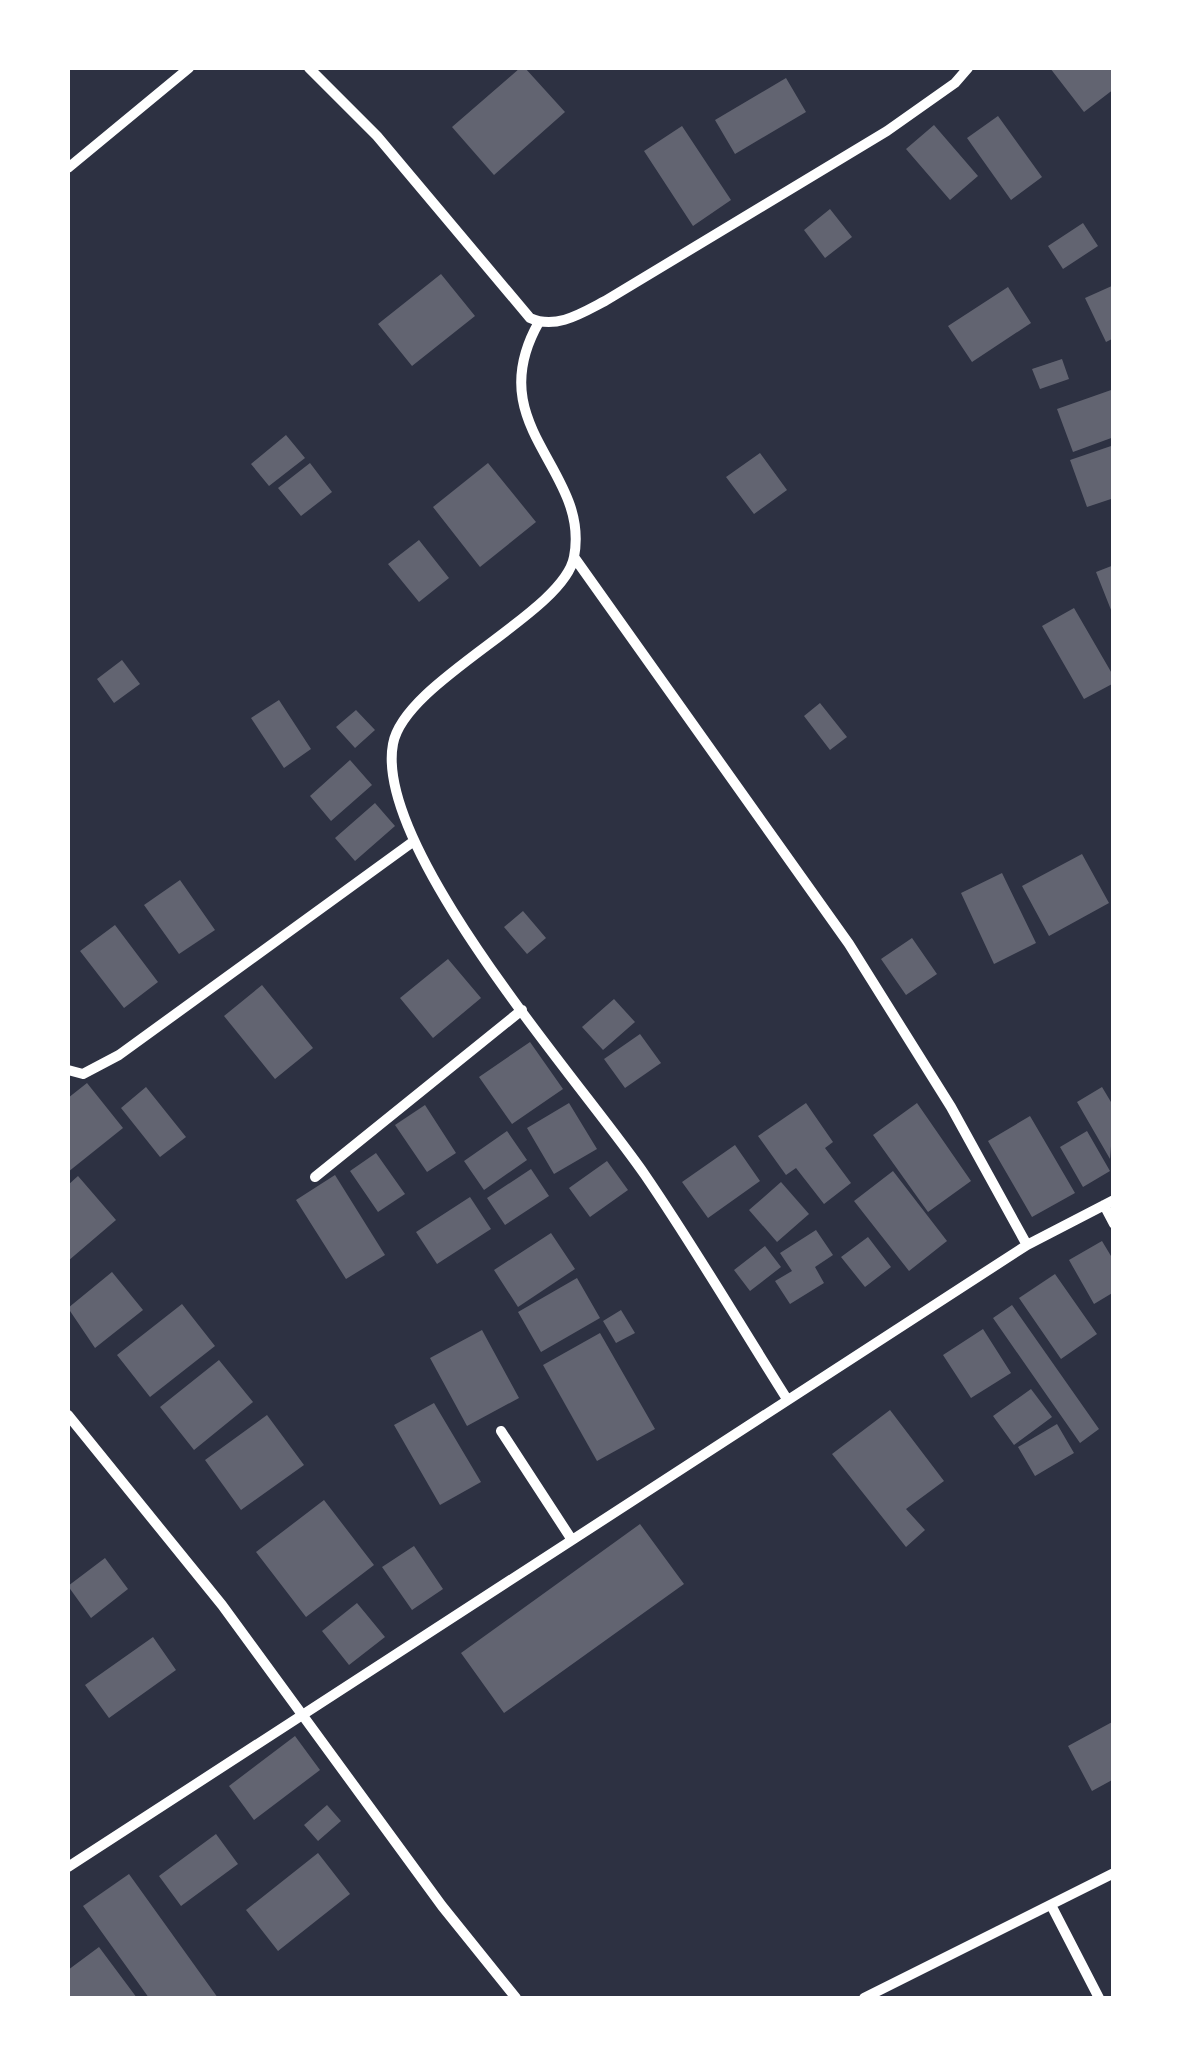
<svg xmlns="http://www.w3.org/2000/svg" width="1181" height="2066" font-family="Arial,sans-serif">
<style>
.building{fill:#626471}
.lines{fill:none;stroke-linecap:round;stroke-linejoin:round}
.minor{stroke:#fff;stroke-width:10}
</style>
<rect width="100%" height="100%" fill="#2d3142"/>
<!-- building -->
<path class="building" d="M520 68H525L565 112 494 175 452 127Z
M1050 68H1114V89L1084 112Z
M786 78 806 112 735 154 715 120Z
M998 116 1042 177 1011 200 967 138Z
M934 125 978 176 950 200 906 149Z
M682 126 731 200 693 226 644 151Z
M830 209 852 237 825 258 804 230Z
M1083 223 1098 246 1063 269 1048 246Z
M441 274 475 316 412 366 378 324Z
M1114 285V338L1106 342 1085 298Z
M1008 287 1031 323 972 362 948 326Z
M1062 359 1069 379 1040 389 1032 369Z
M1114 389V437L1073 452 1057 409Z
M286 435 305 458 269 486 251 464Z
M1114 445V498L1087 507 1070 460Z
M760 453 787 490 754 514 726 477Z
M310 463 332 492 301 516 278 488Z
M488 463 536 522 480 567 433 507Z
M419 540 449 578 419 602 388 564Z
M1114 565V615H1113L1096 572Z
M1074 608 1114 677V683L1084 699 1042 626Z
M122 660 140 684 114 703 97 679Z
M279 700 311 749 284 768 251 718Z
M820 703 847 737 830 750 804 716Z
M356 710 375 730 355 748 336 727Z
M350 760 372 785 331 821 310 796Z
M375 803 395 826 355 861 335 838Z
M1082 854 1109 903 1049 936 1022 886Z
M1002 873 1036 943 994 964 961 893Z
M180 880 215 930 179 954 144 905Z
M523 911 546 938 527 954 504 927Z
M115 925 158 982 124 1008 80 951Z
M912 938 937 974 906 995 881 959Z
M448 959 481 998 433 1038 400 998Z
M262 985 313 1048 275 1079 224 1016Z
M614 999 635 1022 603 1050 582 1027Z
M640 1034 661 1063 625 1088 604 1059Z
M530 1042 563 1089 512 1124 479 1077Z
M87 1083 123 1128 68 1172V1098Z
M146 1087 186 1137 160 1157 121 1108Z
M1102 1087 1114 1107 1110 1159 1077 1102Z
M569 1103 597 1149 554 1174 527 1128Z
M806 1103 833 1142 825 1148 851 1183 824 1204 796 1168 786 1175 758 1136Z
M917 1103 971 1181 928 1212 873 1135Z
M425 1105 456 1153 427 1172 395 1125Z
M1030 1116 1075 1193 1032 1217 988 1141Z
M507 1131 527 1160 484 1190 464 1161Z
M1087 1131 1110 1171 1083 1187 1060 1147Z
M735 1145 760 1181 708 1218 682 1182Z
M376 1153 405 1194 378 1212 350 1171Z
M607 1161 628 1190 590 1217 569 1188Z
M531 1169 549 1196 505 1225 487 1198Z
M893 1171 947 1241 909 1271 854 1201Z
M335 1175 385 1255 346 1279 296 1200Z
M78 1176 116 1220 68 1261V1185Z
M781 1182 809 1214 777 1242 749 1210Z
M470 1197 491 1229 437 1264 416 1232Z
M816 1230 833 1255 815 1267 824 1283 790 1304 775 1281 792 1271 780 1253Z
M551 1233 575 1269 518 1307 494 1270Z
M868 1237 891 1267 865 1287 841 1257Z
M1102 1241 1114 1261V1292L1094 1304 1069 1260Z
M765 1246 781 1267 750 1291 734 1270Z
M112 1272 143 1310 95 1348 68 1308Z
M1055 1274 1097 1334 1061 1359 1019 1298Z
M577 1278 600 1318 541 1352 518 1312Z
M182 1304 215 1346 150 1397 117 1355Z
M1012 1305 1099 1429 1080 1443 993 1318Z
M621 1310 635 1333 616 1343 603 1321Z
M983 1329 1011 1373 971 1398 943 1355Z
M482 1330 519 1398 467 1426 430 1358Z
M600 1333 655 1429 597 1461 543 1365Z
M219 1360 253 1402 194 1450 160 1407Z
M1031 1389 1052 1417 1014 1445 993 1416Z
M434 1403 481 1482 440 1505 394 1425Z
M890 1410 944 1481 906 1509 925 1530 906 1547 832 1454Z
M267 1415 304 1465 241 1510 205 1460Z
M1057 1424 1074 1453 1035 1476 1018 1447Z
M324 1500 374 1565 306 1617 256 1552Z
M640 1524 684 1584 504 1713 461 1653Z
M414 1546 443 1589 412 1610 382 1567Z
M105 1558 128 1589 91 1618 68 1586Z
M357 1603 385 1637 349 1665 322 1631Z
M153 1637 176 1670 109 1718 85 1685Z
M1114 1721V1779L1092 1791 1068 1746Z
M295 1736 320 1770 254 1820 229 1786Z
M327 1805 341 1821 318 1841 304 1825Z
M216 1834 238 1864 181 1906 159 1876Z
M318 1853 350 1894 278 1951 246 1910Z
M129 1874 218 1998H149L83 1906Z
M99 1947 137 1998H68V1970Z"/>
<g class="lines">
<!-- minor -->
<path class="minor" d="M309 68 377 136 530 318C556 330 582 313 605 301L887 131 955 83 968 68
M68 168 189 68
M539 322C479 427 591 469 574 557 564 613 404 681 393 744 373 849 584 1086 645 1175 695 1248 740 1325 787 1399
M574 557 849 944 951 1107 1027 1245
M68 1070 83 1074 119 1055 414 841
M315 1177 522 1010
M1104 1205 1114 1224
M68 1415 222 1605 442 1906 516 1998
M501 1431 572 1540
M68 1867 1027 1245 1114 1200
M1051 1905 1099 1998
M864 1998 1114 1873"/>
</g>
<!-- border -->
<rect width="1181" height="2066" fill="none" stroke="#ffffff" stroke-width="140"/>
</svg>
